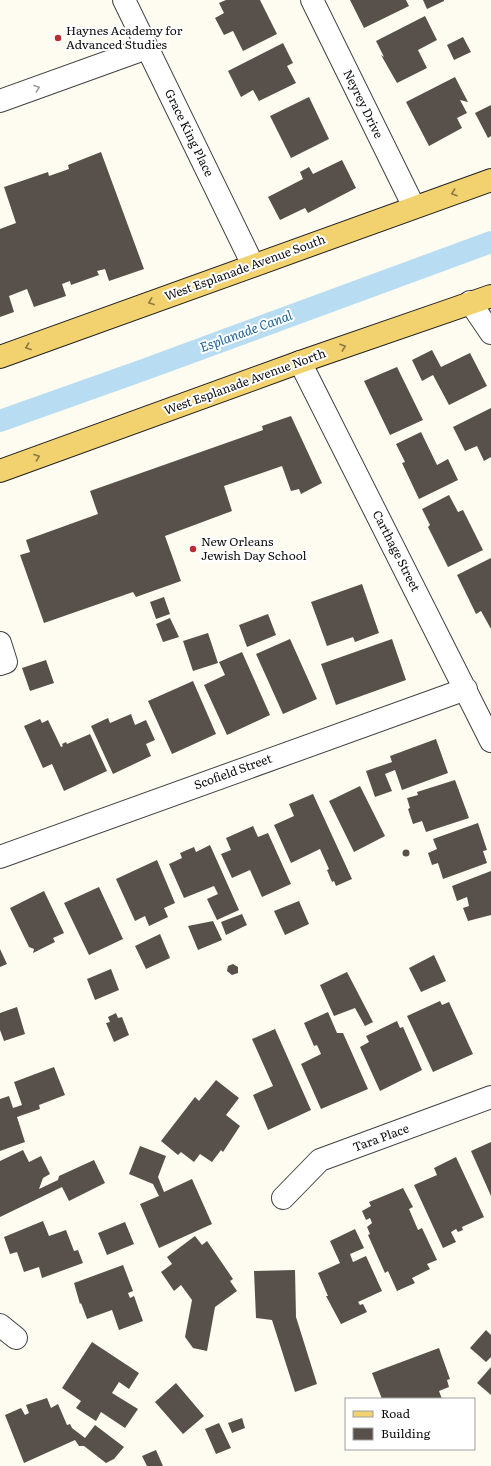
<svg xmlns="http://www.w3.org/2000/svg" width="491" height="1466" font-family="Literata,serif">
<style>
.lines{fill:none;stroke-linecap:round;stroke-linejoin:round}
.canal{stroke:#b8ddf3;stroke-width:22}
.building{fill:#57504b}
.minor-casing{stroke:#414141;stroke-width:24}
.major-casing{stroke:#1f1f1f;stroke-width:24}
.minor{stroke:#fff;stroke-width:22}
.major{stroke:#f1d26e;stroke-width:22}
.oneway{stroke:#9f9f9f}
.oneway2{stroke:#8b7a43}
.poi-dot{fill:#b82d33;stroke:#fff;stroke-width:1.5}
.labels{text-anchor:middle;stroke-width:4;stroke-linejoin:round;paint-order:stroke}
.poi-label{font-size:12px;fill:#0e0e0e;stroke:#fff;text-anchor:start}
.street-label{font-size:12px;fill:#0e0e0e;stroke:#fff}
.water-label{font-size:13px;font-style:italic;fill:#1e639a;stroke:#fff}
</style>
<rect width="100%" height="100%" fill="#fefcf1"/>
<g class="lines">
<!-- canal -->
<path class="canal" d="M0 421 146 369 491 242"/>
</g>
<!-- building -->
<path class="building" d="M226 0H260L277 34 243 51 233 31 224 35 215 18 224 13 219 3Z
M350 0H406L409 6 364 28Z
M423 0H444V1L427 9Z
M425 16 437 40 418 50 427 68 397 83 381 55 384 57 376 41Z
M463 37 471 52 454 60 447 45Z
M283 43 293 63 287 66 296 83 259 101 253 90 241 97 228 71Z
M455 77 468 102 460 100 467 113 457 118 462 128 429 146 406 102Z
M309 97 329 139 291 158 270 116Z
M491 105V136L488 138 475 113Z
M101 152 144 269 109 281 105 269 97 271 99 275 71 285 70 281 62 284 66 296 34 307 27 289 9 296 14 312 0 317V229L16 223 4 187 48 172 49 176 69 169 68 165Z
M342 160 356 188 308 213 305 208 280 220 268 197 303 179 300 172 309 167 313 174Z
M432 350 441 367 470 353 487 386 449 405 433 375 422 381 412 360Z
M397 367 423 420 390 435 364 381Z
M491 408V457L484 461 477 446 465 451 453 427Z
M291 416 322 483 301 494 299 489 291 491 282 466 224 486 232 511 165 536 181 581 136 597 133 592 44 623 20 555 30 552 26 540 98 514 90 491 263 430 262 426Z
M421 432 437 465 448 459 458 480 419 499 402 463 405 462 396 444Z
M449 495 458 512 463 510 483 550 448 567 428 527 430 525 422 509Z
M491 558V629L481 611 476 614 457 575Z
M362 584 379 633 355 642 353 637 327 646 311 602Z
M164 597 170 614 156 619 150 602Z
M268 614 276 635 247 647 239 625Z
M170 618 179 637 163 642 156 624Z
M208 633 218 663 193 671 183 641Z
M290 639 317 699 283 714 256 654Z
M392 639 406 680 336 705 321 664Z
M242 652 270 715 227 735 204 685 225 675 219 662Z
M46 660 54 683 30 691 22 668Z
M193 681 216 734 172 754 148 701Z
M131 714 135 725 146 720 155 740 146 744 151 756 113 774 91 726 108 718 110 723Z
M40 719 42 723 48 720 61 747 63 746 62 744 66 742 67 744 90 734 107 771 64 791 52 764 43 768 24 726Z
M436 739 448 773 402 790 395 770 385 774 392 791 375 797 366 771 392 762 390 756Z
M455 780 469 818 426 832 422 821 413 824 408 809 410 808 407 798 418 795 417 792Z
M360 786 385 836 354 852 329 801Z
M313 794 352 879 336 886 334 881 332 882 327 870 329 869 320 849 291 863 274 825 294 816 289 804Z
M478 823 487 850 483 851 487 863 443 879 438 863 432 865 428 853 437 849 433 839Z
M253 826 258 837 268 833 291 884 262 897 250 870 232 878 221 854 231 850 226 838Z
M210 845 239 910 217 920 207 899 218 894 214 886 184 898 169 864 182 858 180 853 194 847 196 852Z
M402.5 853a3.5 3.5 0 1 1 7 0a3.5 3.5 0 1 1-7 0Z
M157 860 175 903 164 908 168 917 149 926 145 916 135 921 116 879Z
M491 871V915L468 921 463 908 469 906 467 897 457 901 452 886Z
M99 887 123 939 89 955 64 903Z
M44 891 64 933 53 938 55 942 33 953 34 949 29 947 10 908Z
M299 901 309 924 285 935 274 911Z
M242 914 247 925 226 935 221 922Z
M213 921 222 940 198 950 188 926Z
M160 934 170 958 146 969 135 946Z
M0 949 7 964 0 967Z
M434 955 446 981 421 992 409 968Z
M233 964 238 967V973L232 975 227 971 228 966Z
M111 969 119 990 95 1000 87 979Z
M347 972 373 1022 365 1026 355 1008 334 1016 320 985Z
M440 1001 442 1005 449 1002 473 1054 433 1072 407 1016Z
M17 1007 25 1034 4 1041 0 1030V1013Z
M328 1012 337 1033H343L368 1089 321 1109 301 1064 321 1054 317 1045 314 1046 304 1023Z
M116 1013 118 1018 122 1017 129 1035 114 1042 106 1023 110 1022 108 1017Z
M397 1021 400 1028 403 1027 422 1070 380 1091 360 1047 369 1042 366 1036Z
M275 1029 311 1110 268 1130 253 1095 273 1086 252 1039Z
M54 1067 65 1095 39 1105 40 1109 17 1117 25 1142 0 1151V1099L9 1096 13 1108 22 1105 14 1082Z
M216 1080 239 1098 226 1115 240 1126 223 1152 221 1150 212 1162 200 1154 194 1162 181 1152 178 1155 161 1141 195 1097 199 1101Z
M491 1142V1196L471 1151Z
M140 1146 166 1156 158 1177 164 1192 192 1179 212 1224 159 1248 140 1204 159 1196 153 1184 129 1174Z
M23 1150 29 1162 41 1156 50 1174 43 1178 39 1189 58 1180 59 1176 94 1160 105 1183 69 1201 62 1187 0 1217V1161Z
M456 1157 484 1217 462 1227 463 1230 458 1232 456 1229 451 1232 456 1242 443 1248 414 1185 437 1175 434 1168Z
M403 1188 413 1207 409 1209 418 1230 422 1228 437 1260 427 1264 430 1269 412 1278 415 1283 397 1291 388 1271 385 1273 368 1235 370 1234 367 1227 372 1223 370 1218 366 1220 362 1211 371 1206 369 1202Z
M43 1221 49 1236 66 1230 74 1251 78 1250 83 1263 42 1278 39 1267 24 1272 17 1252 10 1254 4 1237Z
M125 1222 134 1244 107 1255 98 1233Z
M355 1229 364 1248 350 1254 353 1262 366 1256 382 1291 358 1302 360 1305 363 1304 367 1312 341 1324 326 1296H328L318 1273 340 1263 330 1241Z
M195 1236 202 1245 207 1241 233 1279 230 1281 237 1291 215 1307 207 1351 193 1348 185 1337 192 1300 181 1285 174 1291 161 1272 172 1264 167 1257Z
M123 1265 133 1291 128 1293 130 1298 134 1296 143 1321 119 1330 112 1310 87 1319 81 1303 80 1304 74 1283Z
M295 1270 296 1317 317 1384 295 1392 272 1320 256 1318 254 1271Z
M486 1330 491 1335V1357L486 1362 470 1348Z
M92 1342 139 1373 129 1389 119 1382 112 1393 138 1409 125 1428 101 1412 96 1421 76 1408 81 1401 62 1388Z
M439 1348 450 1379 447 1380 449 1387 439 1391 442 1399H382L372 1373Z
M491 1367V1395L477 1383Z
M176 1383 204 1416 183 1434 155 1402Z
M47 1398 51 1408 58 1404 67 1425 70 1424 72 1428 85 1438 95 1425 124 1447 114 1459 106 1463 84 1446H79L75 1440 24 1463 5 1415 21 1408 25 1415 29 1413 26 1405Z
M242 1418 245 1428 232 1433 228 1423Z
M219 1423 231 1448 216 1454 205 1429Z
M156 1450 163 1466H147L142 1456Z"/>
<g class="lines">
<!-- minor casing -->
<g class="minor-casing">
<path id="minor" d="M124 0 253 265
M312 0 414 207
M0 101 147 48
M470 302 491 333
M300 362 491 741
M0 643 6 662 0 664
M0 857 466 689
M283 1198 320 1160 491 1097
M0 1325 16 1338"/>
</g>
<!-- major casing -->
<g class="major-casing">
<path id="major" d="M0 357 491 180
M0 471 300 362 491 296"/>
</g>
<!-- minor -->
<use href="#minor" class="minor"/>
<!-- major -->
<use href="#major" class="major"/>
</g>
<!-- one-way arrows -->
<defs><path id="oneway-chevron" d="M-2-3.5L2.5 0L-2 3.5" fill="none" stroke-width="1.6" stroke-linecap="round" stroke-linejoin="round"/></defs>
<use class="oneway" href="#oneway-chevron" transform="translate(37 88) rotate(-20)"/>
<g class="oneway2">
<use href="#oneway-chevron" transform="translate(454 193) rotate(161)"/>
<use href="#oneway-chevron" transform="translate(151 302) rotate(160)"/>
<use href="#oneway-chevron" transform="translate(28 347) rotate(160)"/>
<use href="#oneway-chevron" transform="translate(343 347) rotate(-19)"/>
<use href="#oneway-chevron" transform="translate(37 457) rotate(-20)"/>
</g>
<!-- markers -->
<g class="poi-dot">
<circle cx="58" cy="38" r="4"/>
<circle cx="193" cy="549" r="4"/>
</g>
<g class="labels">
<!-- poi labels -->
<g class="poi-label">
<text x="66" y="35">Haynes Academy for<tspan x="66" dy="14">Advanced Studies</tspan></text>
<text x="201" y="546">New Orleans<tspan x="201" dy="14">Jewish Day School</tspan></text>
</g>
<!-- street labels -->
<g class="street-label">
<text transform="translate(363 104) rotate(64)" y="4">Neyrey Drive</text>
<text transform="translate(189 133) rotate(64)" y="4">Grace King Place</text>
<text transform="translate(245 268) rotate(-20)" y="4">West Esplanade Avenue South</text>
<text transform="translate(245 382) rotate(-20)" y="4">West Esplanade Avenue North</text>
<text transform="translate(396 551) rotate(63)" y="4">Carthage Street</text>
<text transform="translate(233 772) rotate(-20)" y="4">Scofield Street</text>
<text transform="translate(381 1138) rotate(-20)" y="4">Tara Place</text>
</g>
<!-- water labels -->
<g class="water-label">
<text transform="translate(246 331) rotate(-20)" y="5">Esplanade Canal</text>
</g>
</g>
<!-- legend -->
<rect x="345" y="1398" width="130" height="52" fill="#ffffff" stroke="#9f9f9f"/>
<rect x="353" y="1411" width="20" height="6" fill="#f1d26e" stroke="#9f9f9f"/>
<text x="381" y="1418" font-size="12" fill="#0e0e0e">Road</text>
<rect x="353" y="1428" width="20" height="12" fill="#57504b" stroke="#9f9f9f"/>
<text x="381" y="1438" font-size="12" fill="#0e0e0e">Building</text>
</svg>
